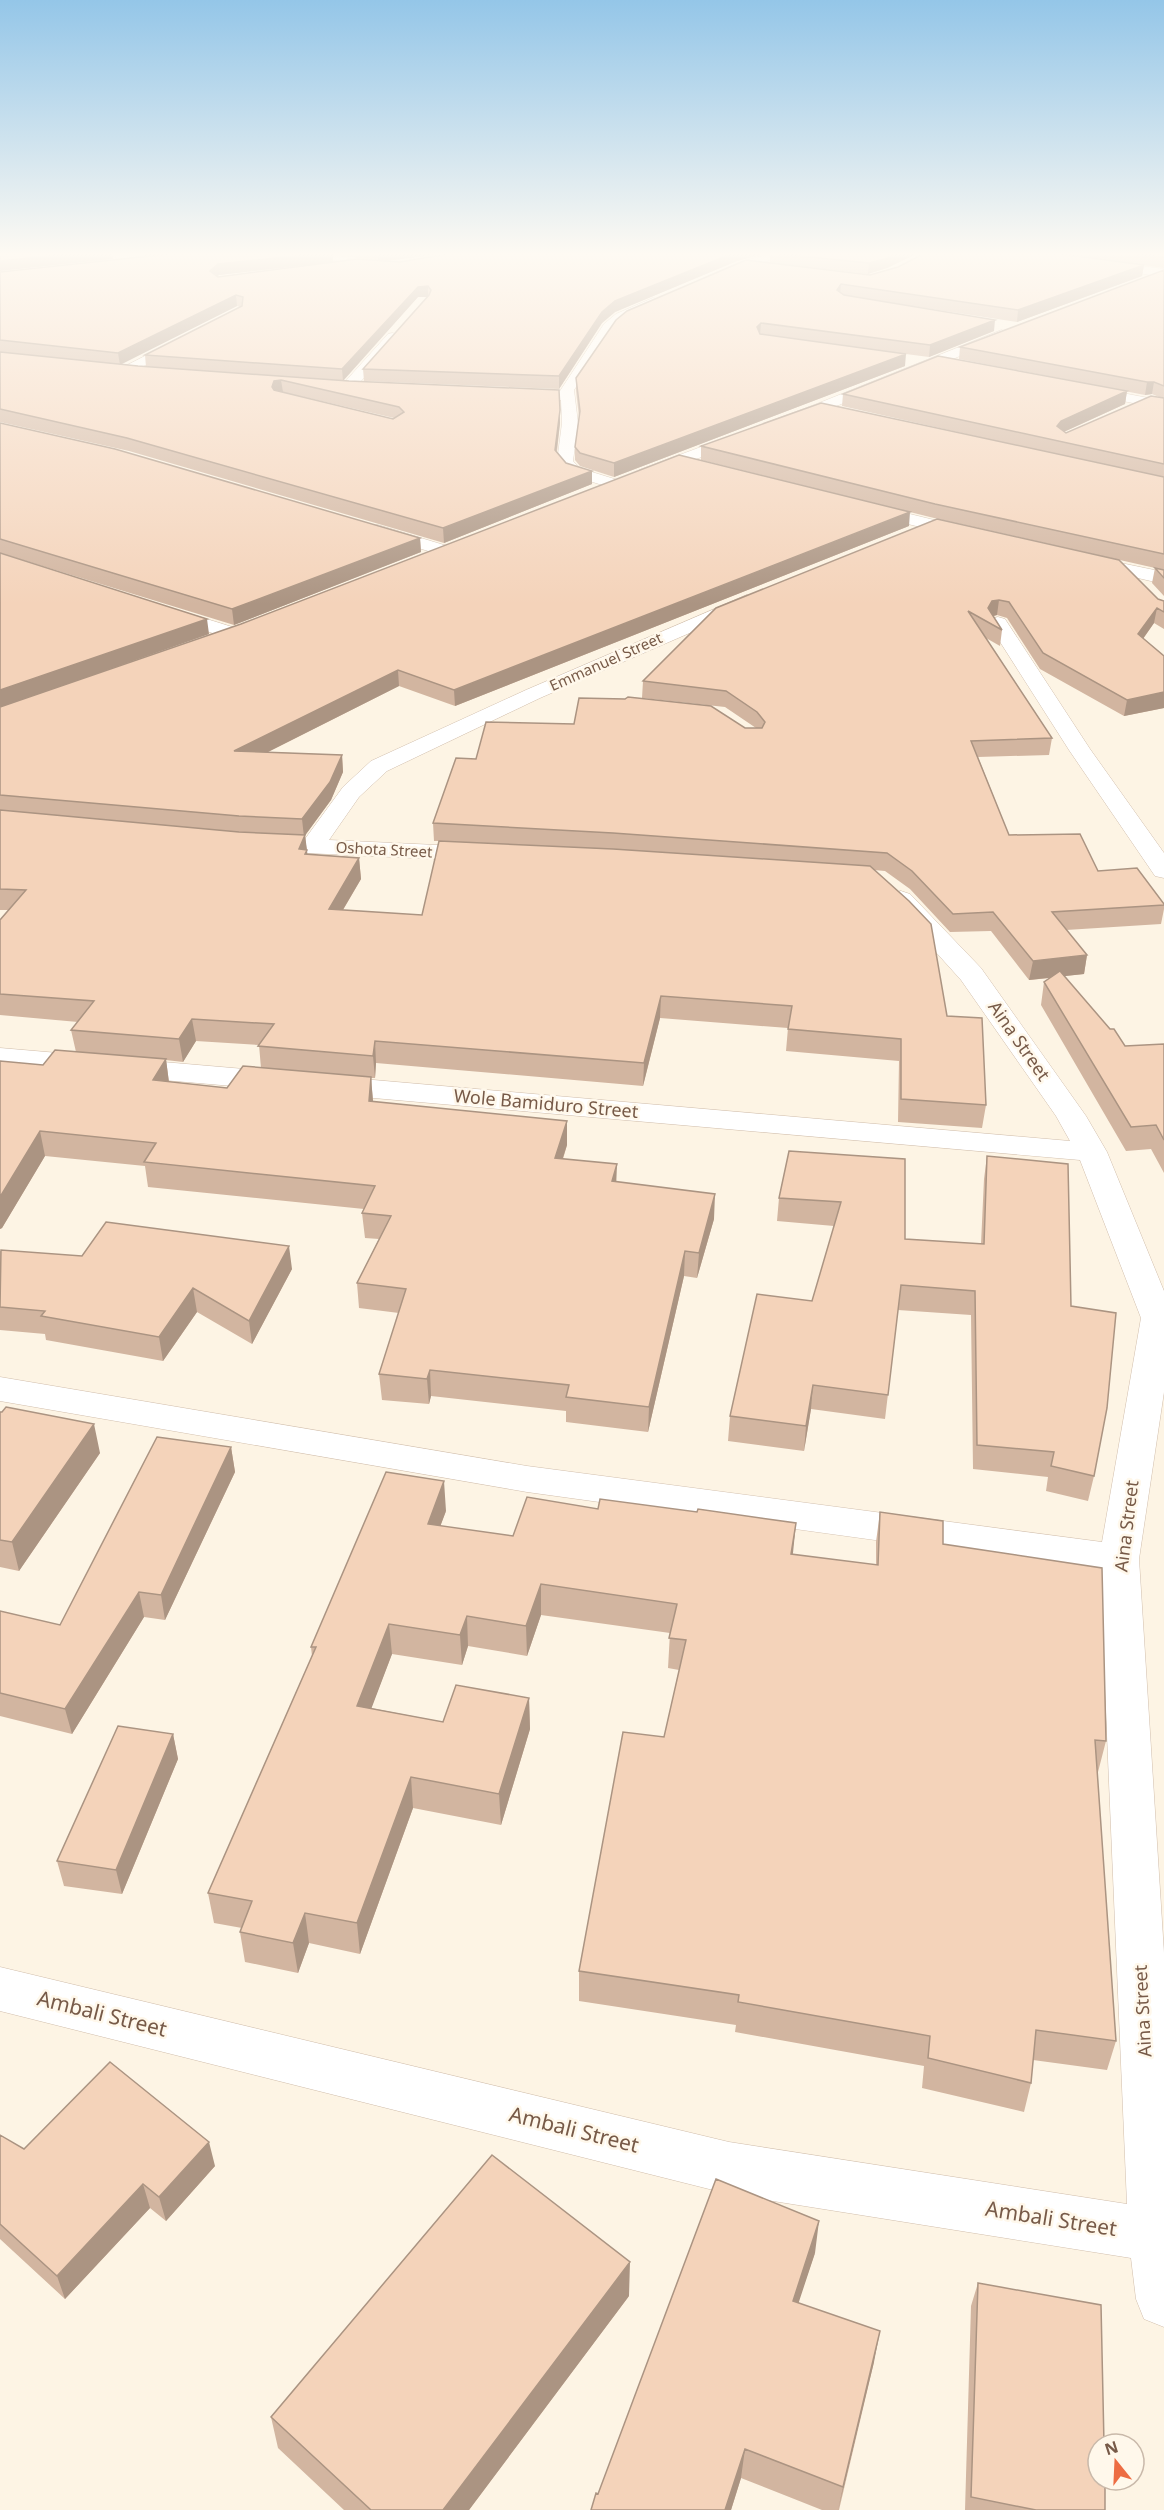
<svg xmlns="http://www.w3.org/2000/svg" width="1164" height="2510" font-family="'Noto Sans',sans-serif">
<style>
.lines{fill:none;stroke-linecap:round;stroke-linejoin:round}
.street-casing{stroke:#d1beac;stroke-width:1}
.street{fill:#fff;fill-rule:evenodd}
.wall{fill:#d2b5a0;fill-rule:evenodd}
.shaded-wall{fill:#ab9482}
.building{fill:#f4d3ba;stroke:#ab9482;stroke-width:1.5;fill-rule:evenodd}
.labels{text-anchor:middle;stroke-width:5;stroke-linejoin:round;paint-order:stroke}
.far-street-label{font-size:15px;fill:#775a48;stroke:#fff8eb}
.street-label{font-size:18px;fill:#775a48;stroke:#fff8eb}
.near-street-label{font-size:21px;fill:#775a48;stroke:#fff8eb}
</style>
<rect width="100%" height="100%" fill="#fdf4e4"/>
<g class="lines">
<!-- street casing -->
<g class="street-casing">
<path id="street" d="M108 254H127L149 259 151 261 145 264 110 256Z
M318 254C339 252 357 264 377 264 411 265 445 250 479 254L473 257 374 272 320 256Z
M770 254H787L718 279H710L708 276 738 263Z
M1022 254H1049L1164 269V277L1028 257Z
M653 298 657 299 659 302 657 305 626 320 614 330 574 390 578 423 573 461 579 468 621 481 623 484 615 489 567 474 557 462 562 423 561 400 513 397 506 393 513 389 560 391 604 324 616 314Z
M1002 330 1009 334 1007 337 824 411 651 476 645 478 637 473 639 470 814 405Z
M393 333 400 337 398 340 353 390H343L341 387 343 384 388 334Z
M184 336 191 340 189 343 126 375 121 376 114 372Z
M1081 385 1164 401V409L1076 392 1074 389 1076 386Z
M865 503 975 530 978 534 975 538 969 539 859 512 857 508 859 504Z
M378 525 454 548 457 552 454 556 448 557 372 534 369 530 372 526Z
M1087 556 1164 572V584L1081 565 1078 561 1081 557Z
M747 595 754 597 756 601 754 605 540 698 387 771 359 797 329 840 480 847 489 849 492 854 489 859 480 861 262 851 253 849 250 844 253 839 262 837 305 839 343 787 371 761 526 690Z
M165 606 242 630 245 634 242 638 235 640 158 616 155 612 158 608Z
M998 617 1005 619 1090 749 1164 853V878L1155 876 1069 750 988 623 991 619Z
M901 891 910 894 981 968 1086 1116 1107 1152 1164 1291V1392L1139 1559 1164 1953V2327L1144 2319 1136 2299 1131 2258 729 2194 0 2011V1967L729 2142 1127 2204 1100 1571 527 1492 0 1401V1377L527 1466 1102 1542 1141 1318 1080 1160 328 1094 318 1091 313 1085 318 1079 328 1076 1070 1141 1056 1116 961 980 888 899 892 894Z
M0 1048 279 1072 289 1075 294 1081 289 1087 279 1090 0 1066Z"/>
</g>
<!-- street -->
<use href="#street" class="street"/>
</g>
<!-- wall -->
<path class="wall" d="M168 254H440L386 261 400 262 447 254H763L737 261 615 312 602 323 559 389 364 381 363 369 428 297H418L343 380 560 423 557 452 566 463 592 484 444 543 129 451 0 422V272ZM333 254 363 259 333 262ZM324 263 218 277 217 276 219 275ZM237 306 240 307 145 355 146 367 120 364ZM283 392 394 418 393 419Z
M770 254H916L887 268 868 274 770 263Z
M1062 254H1164V268Z
M1144 265 1142 276 1017 322 866 299 994 331 929 357 875 350 905 366 614 477 580 466 575 460V447L579 417 576 391V378L616 320 870 275 898 267Z
M1164 270V570L934 518 701 460V446L1037 450 842 406 843 394 1127 391 1125 404 1064 432 1066 433 1159 397 1152 394 1145 395 959 359 960 347Z
M0 423 420 538 421 552 234 625 0 553Z
M937 519 1158 599 1164 601V629L1154 623 1143 639 1164 656V708L1124 716 1040 669 1007 618 997 615 993 616 1002 630 1000 646 986 638 1052 738 1049 755 978 757 1009 835 1098 871 1164 904V909L1161 924 1066 930 1087 955 1084 974 1064 976 1125 1046 1164 1044V1173L1151 1149 1126 1151 1041 1005 1044 982 1050 978 1029 980 991 931 950 932 910 889 885 871 874 870 947 1016 986 1105 982 1128 898 1122 899 1061 786 1051 788 1028 660 1018 643 1086 376 1063 375 1078H371L373 1102 567 1145 563 1159 617 1182 714 1219 697 1278 684 1276 648 1432 566 1422V1411L431 1396 429 1404 382 1400 379 1374 399 1313 359 1308 357 1283 379 1239 365 1238 362 1213 364 1209 148 1187 145 1166 45 1156 2 1228 0 1229V1061L43 1065 76 1052 71 1030 78 1022 0 1015V920L9 910H0V553L209 634 86 677 909 526 455 706 399 686 268 752 342 755 343 772 331 800 305 835 307 854 359 858 361 879 343 910 422 915 439 841H434L433 823 476 759 745 728H756L725 707 642 698 643 681ZM196 1041 259 1045 261 1068 227 1088 169 1082 166 1060 183 1062Z
M1155 568 1164 570V596L1152 583Z
M789 1151 905 1239 981 1244 984 1179 987 1156 1071 1306 1094 1476 1088 1501 1046 1491 1048 1477 973 1469 971 1315 898 1310 885 1419 811 1409 804 1451 728 1441 730 1416 812 1301 834 1226 777 1221 779 1198Z
M0 1251 82 1256 292 1269 252 1344 197 1312 163 1361 46 1340 45 1334 0 1330Z
M0 1412 100 1453 19 1571 0 1567Z
M231 1447 235 1472 165 1620 144 1617 72 1734 0 1716V1611L60 1625Z
M446 1511 440 1526 513 1536 793 1555 876 1565V1542L880 1512 943 1544 1106 1741 1098 1772H1097L1116 2041 1107 2070 1033 2060 1031 2083 1024 2112 922 2088 924 2066 735 2032 736 2025 579 2001V1971L664 1737 679 1670 668 1668 670 1633 541 1615 527 1656 468 1646 462 1665 392 1654 371 1708 443 1722 529 1698 530 1729 501 1825 413 1808 360 1954 309 1943 298 1973 245 1962 240 1932 242 1928 214 1923 208 1893 312 1656 311 1647Z
M173 1734 178 1759 122 1894 64 1886 57 1861Z
M0 2135 24 2149 215 2166 166 2221 150 2208 65 2299 0 2239Z
M815 2253 798 2302 874 2362 839 2510H822L741 2478 731 2510H591L598 2494Z
M978 2283 1105 2510H965L971 2306Z
M629 2296 469 2510H344L278 2448 271 2417Z"/>
<!-- shaded-wall -->
<path class="shaded-wall" d="M67 254H112L113 259 0 271V261Z
M144 254H165L144 256Z
M316 254H333V262L219 275 211 282 210 271 218 264Z
M378 254H439L378 262Z
M731 254H763L737 261 615 312 602 323 559 389V376L602 312 615 301Z
M896 254H916L887 268 868 274 869 263Z
M1144 265 1142 276 1017 322 1018 310Z
M841 284 840 295 837 290Z
M428 286V297H418L343 381 342 369 418 287Z
M236 295 237 306 120 365 118 353Z
M995 320 994 331 929 357 930 345Z
M761 323 760 335 757 327Z
M906 354 905 366 614 477V463Z
M281 380 283 392 275 394 272 387 274 381Z
M1147 382H1154L1152 394 1145 395Z
M1127 391 1125 404 1059 434 1057 426 1061 421Z
M560 410V423L555 463V450Z
M592 471V484L444 543 443 528Z
M910 512 909 526 455 706 454 690Z
M420 538 421 552 234 625 232 609Z
M999 600 997 615 990 617 988 608 992 601Z
M1157 608 1154 623 1135 650 1138 634Z
M207 619 209 634 0 708V690Z
M398 670 399 686 236 768 234 751Z
M1164 692V708L1124 716 1127 700Z
M342 755 343 772 331 800 304 837 302 819Z
M305 835 307 850 309 870 299 849Z
M359 858 361 879 331 930 329 909Z
M1087 955 1084 974 1029 980 1033 961Z
M661 996 660 1018 643 1086 644 1063Z
M192 1019 196 1041 183 1062 179 1039Z
M375 1041 376 1063 375 1078 373 1056Z
M166 1059 169 1083 153 1080Z
M371 1077 373 1101 371 1125 369 1101Z
M567 1121V1145L555 1182V1158Z
M40 1131 45 1156 2 1228 0 1229V1197Z
M617 1164 616 1189 612 1181Z
M715 1194 714 1219 697 1278 699 1253Z
M289 1246 292 1269 252 1344 249 1321Z
M685 1251 684 1276 648 1432 649 1407Z
M193 1288 197 1312 163 1361 159 1337Z
M430 1370 431 1396 429 1404 427 1379Z
M813 1385 811 1409 804 1451 806 1426Z
M94 1424 100 1453 19 1571 12 1542Z
M231 1447 235 1472 165 1620 161 1595Z
M444 1481 446 1511 430 1554 428 1524Z
M796 1523 793 1553 788 1584 791 1554Z
M541 1584V1615L527 1656 526 1626Z
M139 1592 144 1617 72 1734 65 1709Z
M467 1616 468 1646 462 1665 460 1635Z
M389 1624 392 1654 361 1736 357 1706Z
M529 1698 530 1729 501 1825 499 1794Z
M173 1734 178 1759 122 1894 116 1870Z
M411 1777 413 1808 360 1954 357 1923Z
M305 1913 309 1943 298 1973 293 1943Z
M209 2142 215 2166 166 2221 159 2197Z
M143 2184 150 2208 65 2299 57 2276Z
M819 2221 815 2253 789 2332 793 2301Z
M630 2262 629 2296 469 2510H443Z
M880 2331 874 2362 838 2510 843 2487Z
M745 2449 741 2478 731 2510H725Z"/>
<!-- building -->
<path class="building" d="M0 254H67L0 261Z
M168 254H316L218 264 210 271 218 277 357 259 400 262 447 254H731L615 301 602 312 559 376 363 369 429 295 431 290 428 286 418 287 342 369 145 355 242 306 243 297 236 295 118 353 0 340V272Z
M780 254H896L888 258 869 263Z
M923 254H1061L1144 265 1018 310 841 284 837 290 844 295 995 320 930 345 761 323 757 327 760 334 906 354 614 463 580 453 575 447 580 411 576 378 616 320 627 311 746 260 870 275 898 267Z
M1138 254H1164V257Z
M1164 270V386L1154 382H1147L960 347Z
M0 352 138 366 349 381 559 390 560 410 555 450 566 463 592 471 443 528 127 438 0 409ZM281 380 399 407 404 412 393 419 274 390 272 387 274 381Z
M938 356 1127 391 1061 421 1057 426 1066 433 1151 396 1164 398V464L843 394Z
M821 403 1164 477V554L935 504 701 446Z
M0 423 115 449 420 538 232 609 0 539Z
M679 455 910 512 454 690 398 670 234 751 342 755 330 782 302 819 239 816 0 795V707L241 624Z
M937 519 1119 560 1158 599 1164 601V612L1157 608 1138 634 1164 656V692L1127 700 1043 653 1009 602 999 600 992 601 988 608 1002 630 968 611 1052 738 971 741 1009 835 1080 834 1098 871 1137 868 1164 904V905L1052 912 1087 955 1033 961 993 912 953 914 912 871 887 853 613 833 433 823 456 758 476 759 486 722 574 724 579 698 625 699 628 697 711 706 745 728H762L765 722 757 712 726 691 643 681 716 608Z
M0 553 207 619 0 690Z
M1155 568 1164 570V578Z
M0 810 239 832 305 835 299 849 307 850 305 854 359 858 329 909 422 915 439 841 613 849 870 866 909 901 931 924 947 1016 982 1018 986 1105 901 1099V1039L788 1029 792 1006 661 996 644 1063 375 1041 373 1056 258 1046 274 1024 192 1019 179 1039 71 1030 94 1001 0 994V920L26 890 0 889Z
M1060 971 1110 1029H1114L1125 1046 1164 1044V1140L1156 1125 1131 1127 1044 982Z
M55 1050 166 1059 153 1080 227 1088 243 1066 371 1077 369 1101 567 1121 555 1158 617 1164 612 1181 715 1194 699 1253 685 1251 649 1407 566 1397 569 1385 430 1370 427 1379 379 1374 406 1289 357 1283 391 1216 362 1213 375 1186 144 1162 156 1143 40 1131 0 1197V1061L43 1065Z
M789 1151 905 1159V1239L984 1244 987 1156 1068 1164 1071 1306 1116 1313 1107 1408 1094 1476 1051 1466 1054 1452 977 1445 975 1291 901 1285 888 1395 813 1385 806 1426 730 1416 757 1294 812 1301 841 1202 779 1198Z
M106 1222 289 1246 249 1321 193 1288 159 1337 41 1316 45 1311 0 1307 1 1250 82 1256Z
M6 1407 94 1424 12 1542 0 1540V1412H2Z
M157 1437 231 1447 161 1595 139 1592 65 1709 0 1693V1611L60 1625Z
M386 1472 444 1481 428 1524 513 1536 527 1497 598 1509 600 1499 697 1512 698 1509 796 1523 791 1554 878 1565 880 1512 943 1521V1544L1102 1568 1106 1741 1095 1740 1116 2041 1036 2030 1031 2083 928 2058 930 2036 738 2002 739 1995 579 1971 623 1732 664 1737 686 1640 669 1638 677 1604 541 1584 526 1626 467 1616 460 1635 389 1624 357 1706 443 1722 456 1685 529 1698 499 1794 411 1777 357 1923 305 1913 293 1943 240 1932 252 1901 208 1893 316 1647H311Z
M118 1726 173 1734 116 1870 57 1861Z
M110 2062 209 2142 159 2197 143 2184 57 2276 0 2224V2135L24 2149Z
M492 2155 630 2262 443 2510H371L271 2417Z
M716 2179 819 2221 793 2301 880 2331 843 2487 745 2449 725 2510H591L596 2493 598 2494Z
M978 2283 1101 2305 1104 2444H1098V2480H1105V2510H1036L971 2497Z"/>
<!-- sky -->
<linearGradient id="sky" x2="0" y2="1"><stop stop-color="#94c6e8"/><stop offset="0.42" stop-color="#fefaf3"/><stop offset="1" stop-color="#fefaf3" stop-opacity="0"/></linearGradient>
<rect width="1164" height="605" fill="url(#sky)"/>
<g class="labels">
<!-- far-street labels -->
<g class="far-street-label">
<text transform="translate(606 662) rotate(-24)" y="5">Emmanuel Street</text>
<text transform="translate(384 850) rotate(3)" y="5">Oshota Street</text>
</g>
<!-- street labels -->
<g class="street-label">
<text transform="translate(1019 1041) rotate(55)" y="6">Aina Street</text>
<text transform="translate(546 1104) rotate(5)" y="6">Wole Bamiduro Street</text>
<text transform="translate(1127 1526) rotate(-83)" y="6">Aina Street</text>
<text transform="translate(1143 2011) rotate(-93)" y="6">Aina Street</text>
</g>
<!-- near-street labels -->
<g class="near-street-label">
<text transform="translate(102 2014) rotate(14)" y="7">Ambali Street</text>
<text transform="translate(574 2130) rotate(14)" y="7">Ambali Street</text>
<text transform="translate(1051 2219) rotate(9)" y="7">Ambali Street</text>
</g>
</g>
<!-- north arrow -->
<g transform="translate(1116 2462) rotate(342)"><circle r="28" fill="#fff8eb" stroke="#c9b9aa" stroke-width="1.5"/>
<path d="M0-4.5L10 22L0 15L-10 22Z" fill="#ed6d43"/>
<text y="-9" font-size="16" font-weight="bold" text-anchor="middle" fill="#775a48">N</text>
</g>
</svg>
